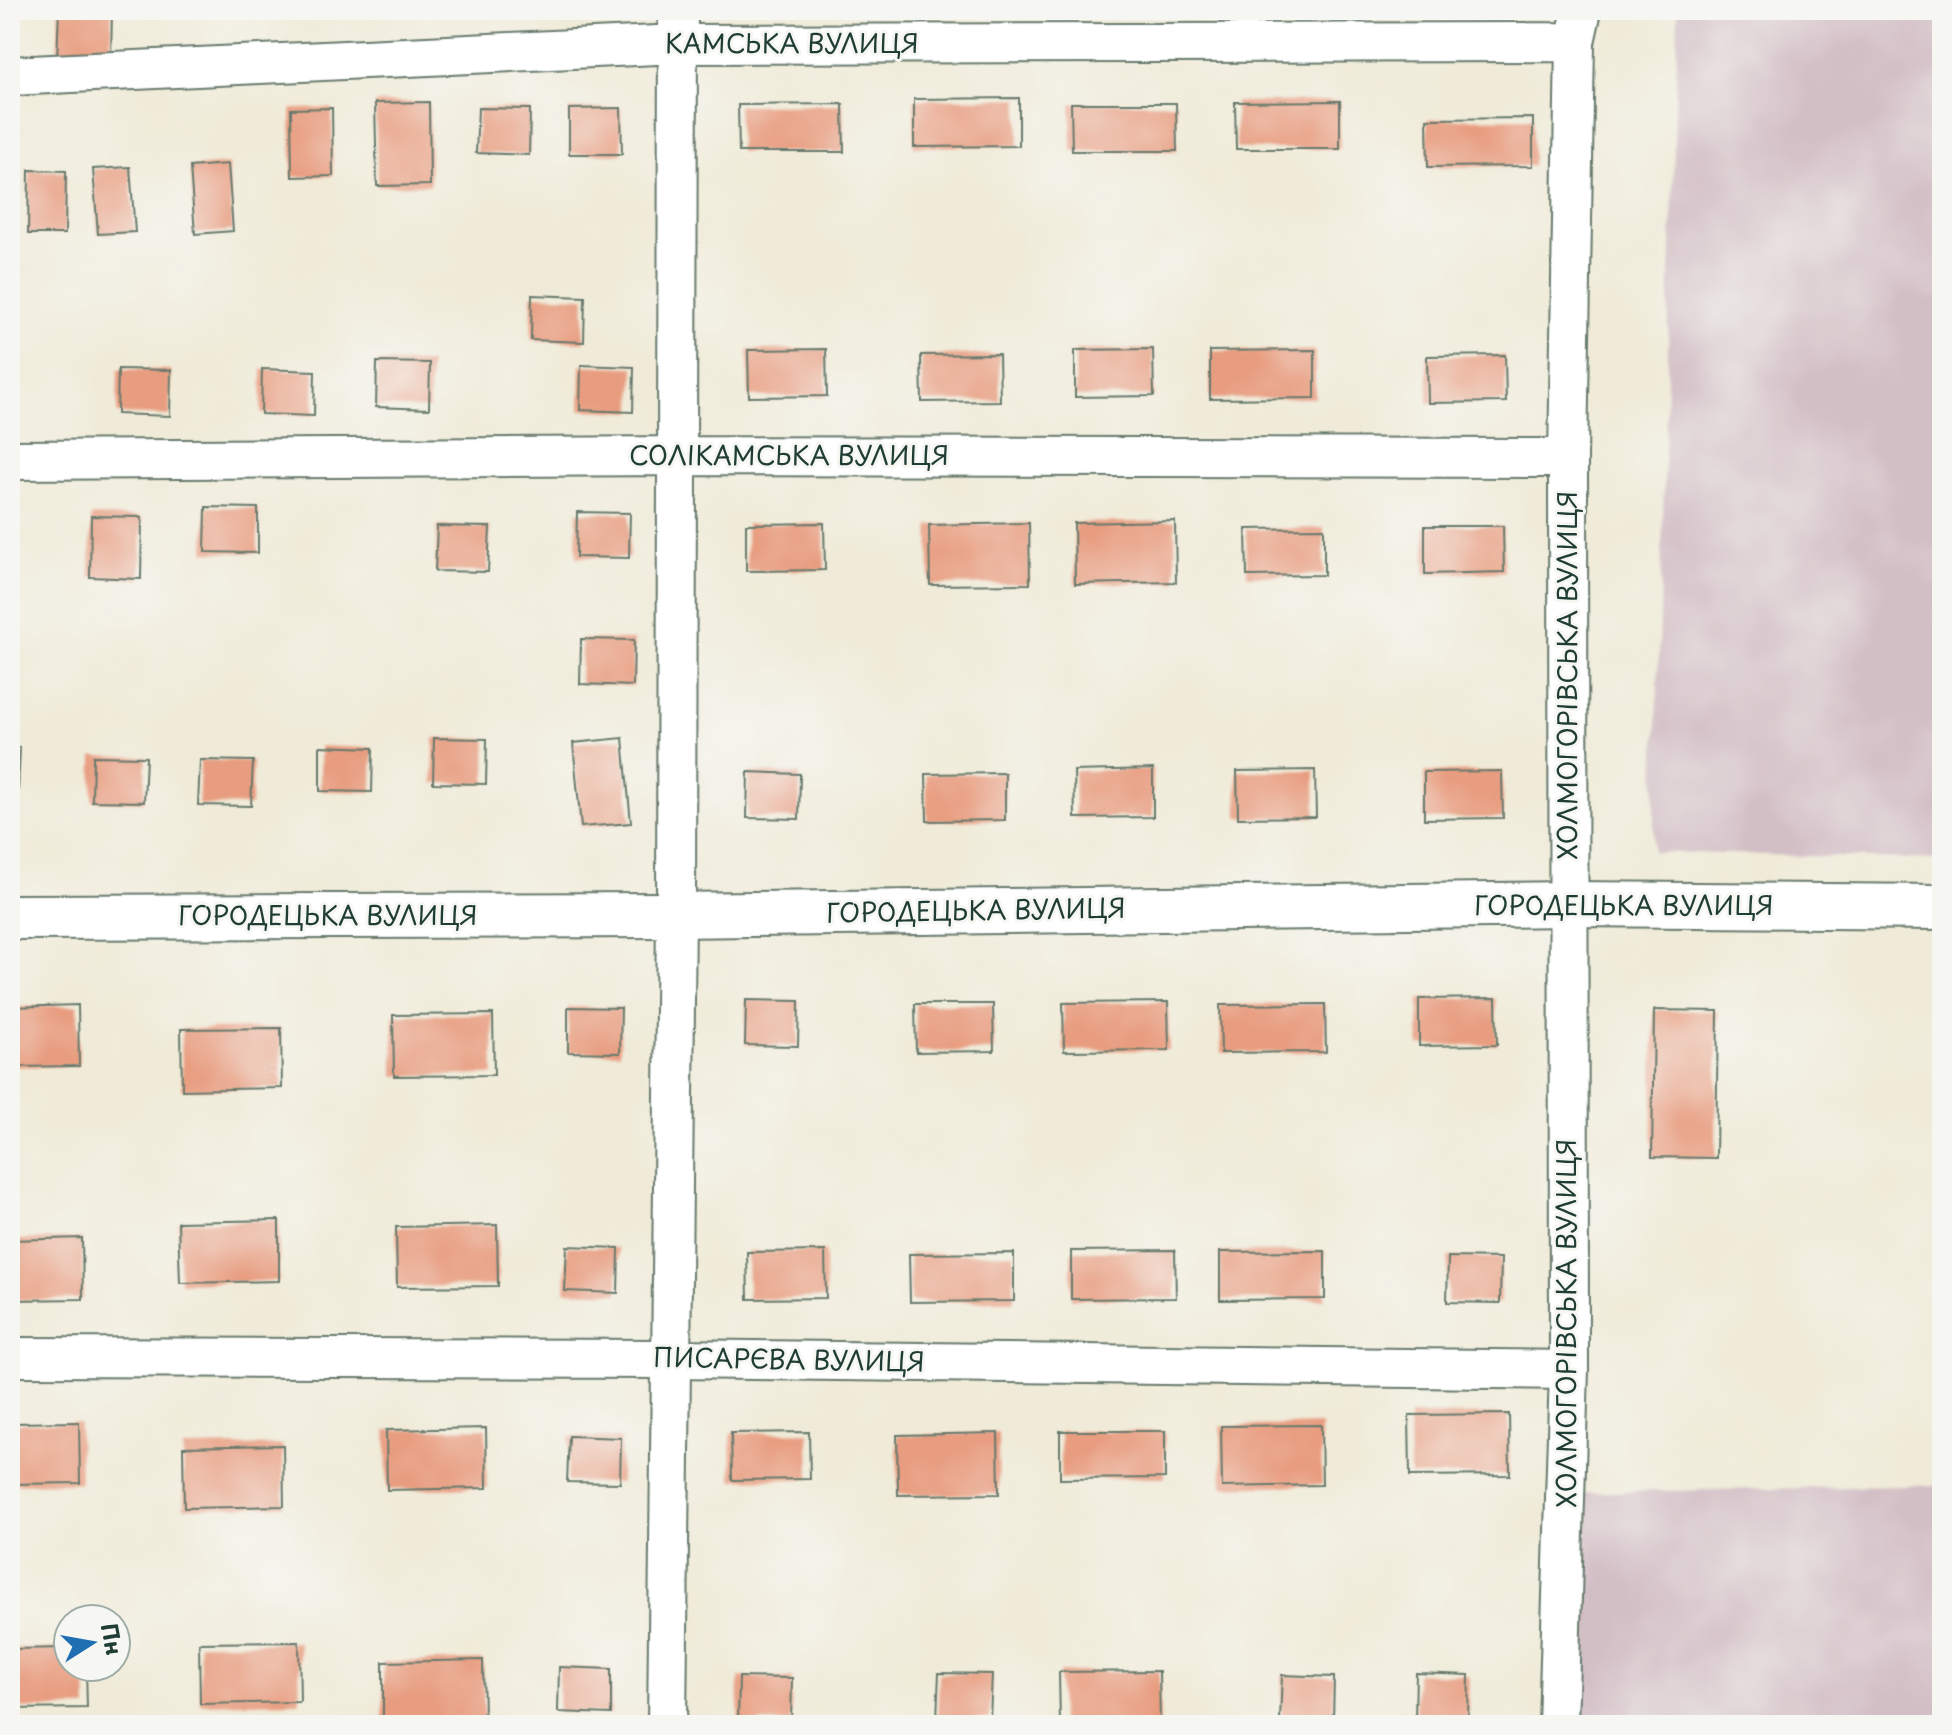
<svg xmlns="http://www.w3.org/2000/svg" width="1952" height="1735" font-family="'Playpen Sans',sans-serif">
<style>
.industrial{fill:#d2bec5}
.building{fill:#e89d80}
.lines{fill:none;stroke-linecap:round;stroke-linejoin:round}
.minor-casing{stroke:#687a6d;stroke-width:42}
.major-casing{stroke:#687a6d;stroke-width:48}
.minor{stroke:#fff;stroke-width:38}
.major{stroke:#fff;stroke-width:44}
.labels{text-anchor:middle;stroke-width:6;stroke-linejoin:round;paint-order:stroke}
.street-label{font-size:26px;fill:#1f3d34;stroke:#f6f6f2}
</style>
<rect width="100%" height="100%" fill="#f6f6f2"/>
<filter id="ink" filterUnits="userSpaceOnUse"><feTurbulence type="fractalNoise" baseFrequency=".0125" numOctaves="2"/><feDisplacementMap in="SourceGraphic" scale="16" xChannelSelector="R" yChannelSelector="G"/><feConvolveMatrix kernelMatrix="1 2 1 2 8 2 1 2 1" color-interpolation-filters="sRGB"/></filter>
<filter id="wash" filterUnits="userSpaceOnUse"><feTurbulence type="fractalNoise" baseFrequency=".006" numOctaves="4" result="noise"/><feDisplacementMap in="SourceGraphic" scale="32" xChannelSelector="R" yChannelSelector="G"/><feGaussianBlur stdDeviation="1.8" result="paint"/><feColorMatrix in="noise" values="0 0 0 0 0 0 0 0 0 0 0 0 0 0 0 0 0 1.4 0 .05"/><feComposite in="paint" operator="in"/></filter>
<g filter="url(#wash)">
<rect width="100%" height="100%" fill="#f0ebd8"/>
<!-- industrial -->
<path class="industrial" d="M1678 10H1942V860L1653 852Z
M1942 1485V1725H1549L1567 1493Z"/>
<g id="blocks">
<!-- building -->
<path class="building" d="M59 10H112L111 62 57 61Z
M1019 98V146L914 147V99Z
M1340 101V149H1236L1235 102Z
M429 102 430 185 377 186 375 103Z
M1071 103H1176L1177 151H1072Z
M843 104 844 152H739L738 105Z
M332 108 333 176 292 177 291 109Z
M478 108 530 109 529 155 476 153Z
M621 108 622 154H569V109Z
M1533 118V166L1428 167 1427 119Z
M228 164 233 231 195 234 190 167Z
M130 167 135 232 98 234 93 169Z
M29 170 66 171 65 234H28Z
M532 295 585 297 584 342 531 340Z
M826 349 827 396 749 397 748 350Z
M1153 349 1154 396 1075 397V350Z
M1315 350V398L1210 399V351Z
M999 354 1000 401 922 402 921 355Z
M1505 355 1506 402 1428 403 1427 356Z
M377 362 430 363 429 409 376 407Z
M581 365 634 367 633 412 580 410Z
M118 369 171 370 170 416 117 414Z
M262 369 315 371 314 416 261 414Z
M10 376H15L13 422H10Z
M206 507 258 508V553L205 552Z
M577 512 630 513 629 558 576 557Z
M91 516 142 517 141 579 90 577Z
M1175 521 1176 582 1075 584 1074 523Z
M824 523 825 570 746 571V524Z
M1029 523 1030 584 930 585 929 525Z
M437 526 490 527 488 572 435 571Z
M1425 526H1503L1504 572 1425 574Z
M1324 528V575L1247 576 1246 529Z
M581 639 634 640 633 686 580 684Z
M434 738 487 739 486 784 433 783Z
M623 738 631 823 581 827 573 743Z
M320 746 373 748 372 792 320 791Z
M10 748H20L18 793H10Z
M93 756 146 757 144 802 92 801Z
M200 760 253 761 251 806 198 805Z
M1153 769V817L1075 818 1074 771Z
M1315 770 1316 817 1238 818 1237 771Z
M1502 771 1503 818 1424 819V772Z
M748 772 800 774 799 819 747 818Z
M1005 773V820L927 821 926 774Z
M1496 998 1497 1045 1419 1046V999Z
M746 1000 799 1001 798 1046 745 1045Z
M1168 1002 1169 1050 1064 1051 1063 1003Z
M915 1004H993L994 1051 916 1052Z
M1325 1004 1326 1052 1221 1053 1220 1005Z
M78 1005 79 1066 10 1067V1007Z
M568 1007 621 1008 620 1053 568 1052Z
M1654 1010 1718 1011 1716 1158 1652 1157Z
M493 1014 494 1075 394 1076 393 1015Z
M281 1028 282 1088 182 1090 181 1029Z
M279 1220V1281L180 1283 178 1222Z
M497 1225 498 1286 397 1287 396 1227Z
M82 1238 83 1299 10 1300V1240Z
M567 1246 619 1248 618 1293 565 1291Z
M1175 1250 1176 1298 1071 1299V1251Z
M825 1251 826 1298 748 1299 747 1252Z
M1325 1251V1299L1220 1300V1252Z
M1014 1253V1301L910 1302 909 1254Z
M1448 1257 1501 1258 1500 1303 1447 1302Z
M1509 1414 1510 1475 1410 1476 1409 1415Z
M79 1422 80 1483 10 1484V1423Z
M1321 1425 1322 1485 1222 1487 1221 1426Z
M486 1428 487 1488 387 1490 386 1430Z
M1060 1431H1165V1478L1060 1479Z
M809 1432 810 1479 732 1480 731 1433Z
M998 1433 999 1494 898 1495 897 1435Z
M569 1436 621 1438 620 1483 567 1482Z
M283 1445 284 1506 184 1508 183 1447Z
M299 1642 300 1702 200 1704 199 1643Z
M68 1648V1667H86L87 1708 10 1709V1649Z
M483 1660 484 1721 383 1723V1662Z
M559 1667 611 1669V1714L558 1712Z
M1159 1671 1160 1725H1060L1059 1672Z
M939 1673 992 1674 990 1719 937 1718Z
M1416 1673 1469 1675 1468 1720 1415 1719Z
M1282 1675 1334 1677 1333 1722 1280 1720Z
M739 1677 792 1678 791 1723 738 1722Z"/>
</g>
</g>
<g filter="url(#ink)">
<use href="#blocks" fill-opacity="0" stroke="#687a6d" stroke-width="2"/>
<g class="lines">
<!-- minor casing -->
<g class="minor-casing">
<path id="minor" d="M10 76 678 44 1575 42
M10 460 679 456 1568 458
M10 1357 673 1359 1569 1370
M667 1725 676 915 678 10
M1558 1725 1569 1370 1568 458 1575 42 1582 10"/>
</g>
<!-- major casing -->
<g class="major-casing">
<path id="major" d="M10 917 676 915 1568 904 1942 907"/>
</g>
<!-- minor -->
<use href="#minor" class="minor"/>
<!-- major -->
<use href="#major" class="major"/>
</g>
</g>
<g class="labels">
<!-- street labels -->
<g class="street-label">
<text x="792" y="53">КАМСЬКА ВУЛИЦЯ</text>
<text x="789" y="465">СОЛІКАМСЬКА ВУЛИЦЯ</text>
<text transform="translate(1568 675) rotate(-90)" y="9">ХОЛМОГОРІВСЬКА ВУЛИЦЯ</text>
<text x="1624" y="915">ГОРОДЕЦЬКА ВУЛИЦЯ</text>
<text transform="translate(976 911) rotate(-1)" y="9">ГОРОДЕЦЬКА ВУЛИЦЯ</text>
<text x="328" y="925">ГОРОДЕЦЬКА ВУЛИЦЯ</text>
<text transform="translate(1567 1323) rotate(-90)" y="9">ХОЛМОГОРІВСЬКА ВУЛИЦЯ</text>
<text transform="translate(789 1360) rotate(1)" y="9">ПИСАРЄВА ВУЛИЦЯ</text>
</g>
</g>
<!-- margin -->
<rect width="1952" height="1735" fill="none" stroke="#f6f6f2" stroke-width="40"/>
<!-- north arrow -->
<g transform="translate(92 1643) rotate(79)"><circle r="38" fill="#f6f6f2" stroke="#a0aca6" stroke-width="2"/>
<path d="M0-6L14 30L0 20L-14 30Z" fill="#1f6fb2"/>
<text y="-12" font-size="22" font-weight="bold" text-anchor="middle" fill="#1f3d34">Пн</text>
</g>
</svg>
